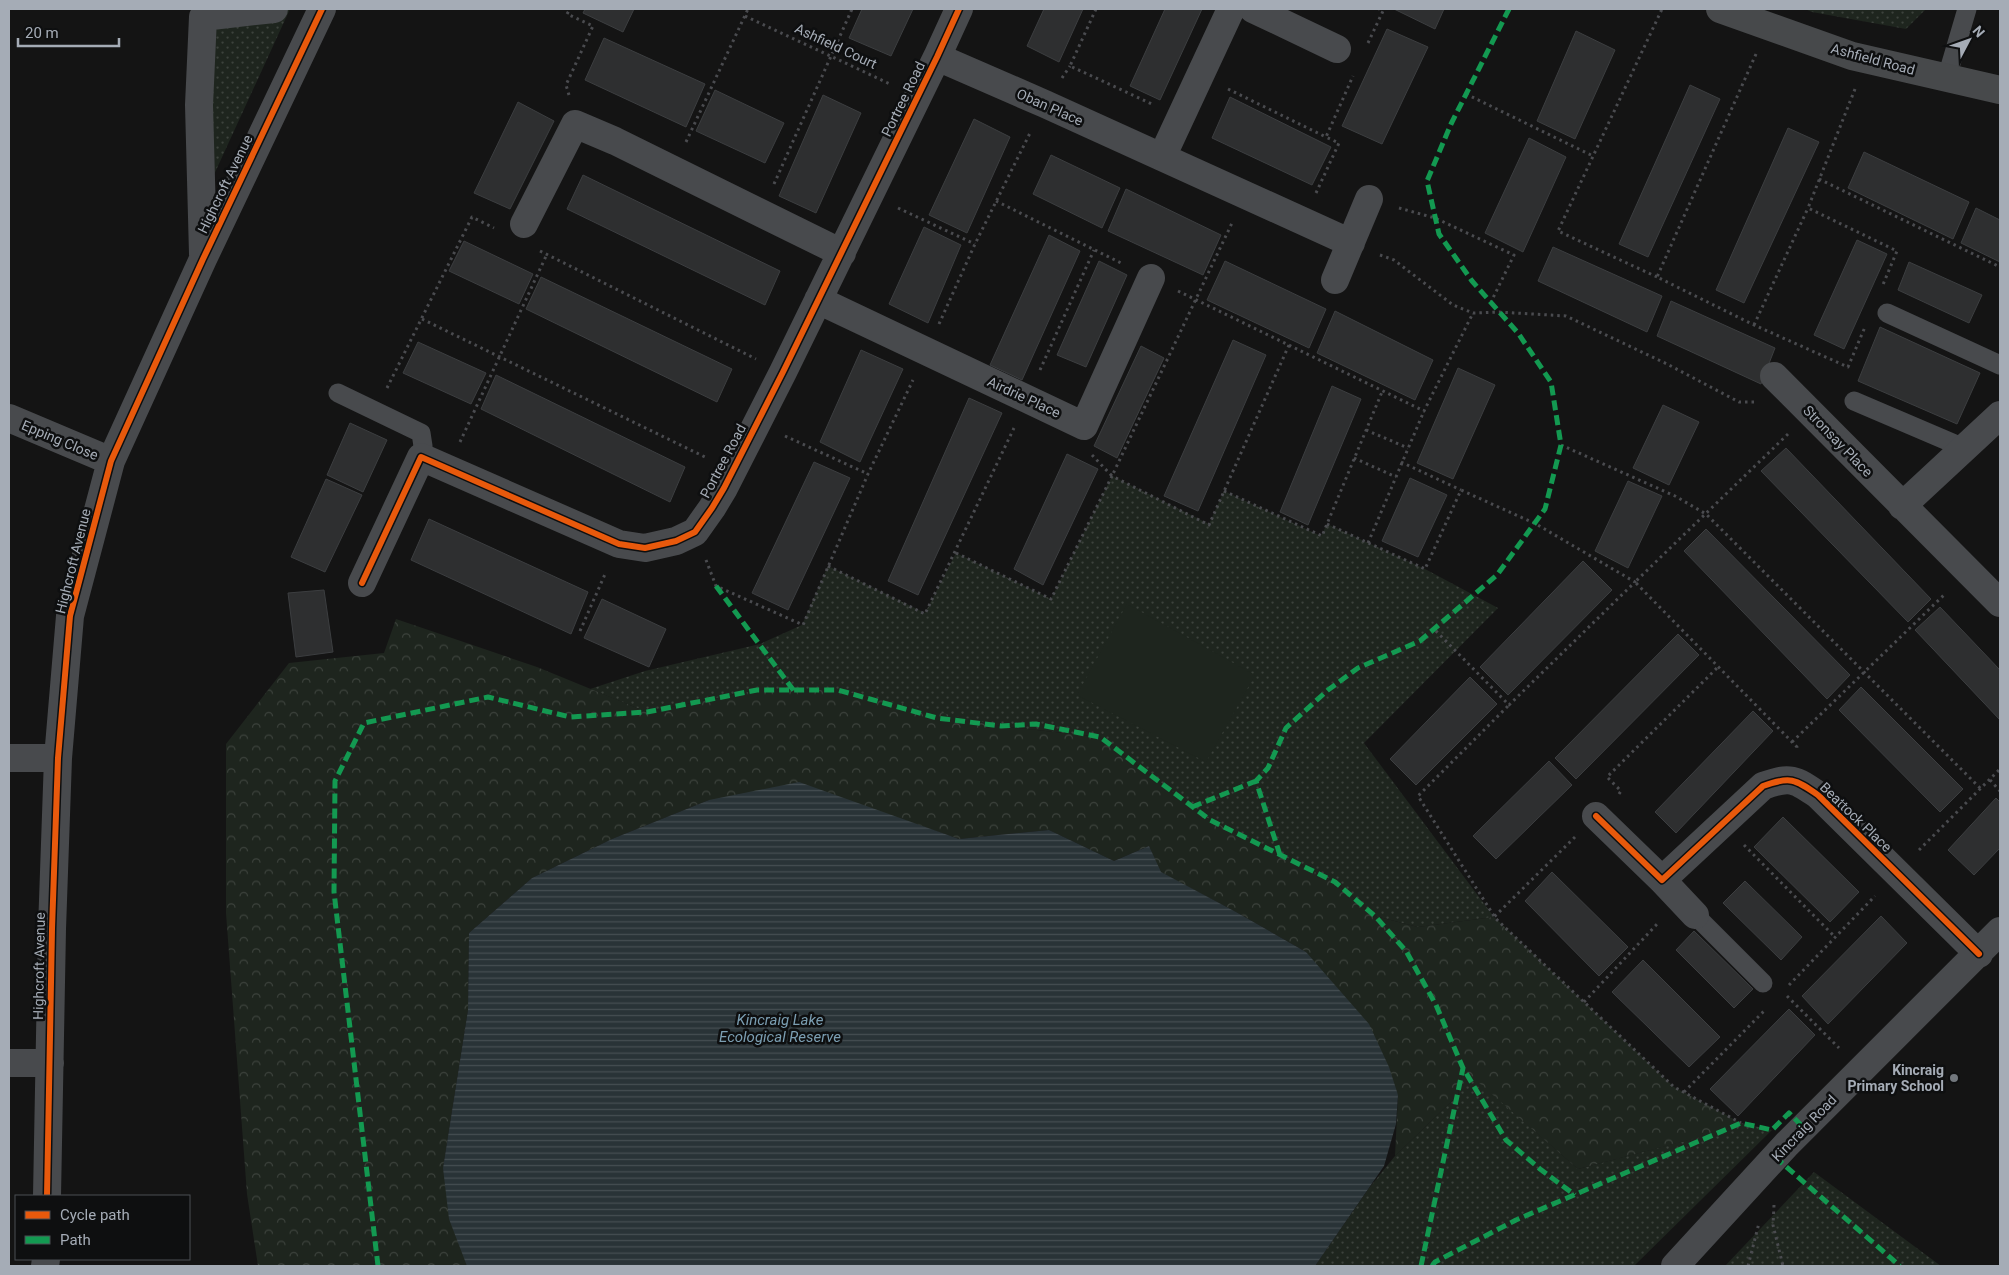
<svg xmlns="http://www.w3.org/2000/svg" width="2009" height="1275" font-family="Roboto,sans-serif">
<style>
.grass{fill:url(#grass-dots)}
.forest{fill:url(#forest-crowns)}
.garden{fill:#1e251e}
.water{fill:url(#water-rules)}
.building{fill:#2e2f30;stroke:#3c3e40}
.lines{fill:none;stroke-linecap:round;stroke-linejoin:round}
.path{stroke:#4a4b4f;stroke-width:3;stroke-dasharray:2.5 4;stroke-linecap:butt}
.lane{stroke:#484a4d;stroke-width:19}
.street{stroke:#484a4d;stroke-width:28}
.secondary{stroke:#47494b;stroke-width:28}
.quiet{stroke:#139951;stroke-width:5;stroke-dasharray:10 5;stroke-linecap:butt}
.cycleway-casing{stroke:#0e0f10;stroke-width:9}
.cycleway{stroke:#e8590c;stroke-width:6}
.poi-dot{fill:#72777d;stroke:#0e0f10;stroke-width:2}
.labels{text-anchor:middle;stroke-width:5;stroke-linejoin:round;paint-order:stroke}
.street-label{font-size:14px;fill:#a5acb6;stroke:#0e0f10}
.poi-label{font-size:14px;font-weight:bold;fill:#a5acb6;stroke:#0e0f10;text-anchor:end}
.water-label{font-size:15px;font-style:italic;fill:#7b9eb2;stroke:#0e0f10}
</style>
<defs>
<pattern id="grass-dots" width="8" height="8" patternUnits="userSpaceOnUse" patternTransform="scale(1.25)"><rect width="8" height="8" fill="#1e251e"/><path d="M2 2h.1M6 6h.1" fill="none" stroke="#3c423c" stroke-width="1.8" stroke-linecap="round"/></pattern>
<pattern id="forest-crowns" width="20" height="18" patternUnits="userSpaceOnUse" patternTransform="scale(1.25)"><rect width="20" height="18" fill="#1e251e"/><path d="M2 6a3 3 0 1 1 6 0M12 15a3 3 0 1 1 6 0" fill="none" stroke="#3c423c"/></pattern>
<pattern id="water-rules" width="6" height="5" patternUnits="userSpaceOnUse" patternTransform="scale(1.25)"><rect width="6" height="5" fill="#293337"/><path d="M0 2.5h6" fill="none" stroke="#454e52"/></pattern>
</defs>
<rect width="100%" height="100%" fill="#141414"/>
<!-- grass -->
<path class="grass" d="M274 9H290L201 203 203 17Z
M1805 9H1926L1906 29 1812 12Z
M1112 476 1209 524 1224 491 1321 536 1327 524 1425 569 1498 608 1364 743 1494 917 1418 927 1375 916 1335 882 1210 820 1100 737 1001 726 757 690 647 712 590 689 645 671 760 644 802 625 828 566 925 613 956 553 1051 599Z
M1463 1068 1578 1169 1722 1131 1741 1123 1772 1130 1634 1266H1315L1369 1188 1395 1156 1458 1095Z
M1814 1172 1941 1266H1725Z"/>
<!-- forest -->
<path class="forest" d="M396 619 537 667 647 712 757 690H838L1001 726 1100 737 1210 820 1335 882 1375 916 1418 927 1494 917 1674 1087 1741 1123 1720 1132 1578 1169 1463 1069 1458 1095 1395 1156 1398 1095 1306 952 1236 912 1160 872 1149 846 1114 861 1049 830 959 839 878 811 709 800 612 839 532 878 469 933 468 1010 443 1168 470 1266H258L247 1194 226 913V744L289 663 384 653Z"/>
<!-- garden -->
<path class="garden" d="M1127 604 1255 675 1206 762 1077 695Z"/>
<!-- water -->
<path class="water" d="M799 782 959 839 1049 830 1114 861 1149 846 1161 872 1236 912 1306 952 1369 1024 1389 1067 1398 1095 1396 1124 1384 1166 1315 1266H467L449 1219 443 1168 468 1010 469 933 532 878 612 839 709 800Z"/>
<!-- building -->
<path class="building" d="M585 9H634L623 32 583 13Z
M862 9H913L891 56 849 38Z
M1044 9H1083L1059 62 1027 46Z
M1165 9H1202L1160 100 1130 86Z
M1394 9H1444L1435 29Z
M1387 29 1428 47 1382 144 1342 126Z
M1576 31 1615 50 1575 139 1537 121Z
M604 38 705 84 686 127 585 80Z
M1690 85 1720 99 1648 257 1619 244Z
M715 90 784 123 765 163 696 131Z
M823 95 861 113 816 213 779 196Z
M1230 97 1331 147 1312 185 1212 138Z
M518 102 554 121 510 209 474 193Z
M974 119 1010 137 967 233 929 215Z
M1788 128 1819 142 1744 303 1716 290Z
M1529 138 1566 157 1523 252 1485 233Z
M1864 152 1969 202 1953 239 1848 188Z
M1051 155 1120 188 1102 228 1033 194Z
M583 175 780 271 765 305 567 209Z
M1126 189 1221 235 1203 275 1108 231Z
M1976 208 2000 220V262L1961 243Z
M924 227 961 245 928 323 889 304Z
M1049 235 1080 251 1022 380 990 365Z
M1857 240 1887 254 1844 349 1814 335Z
M464 241 533 274 519 304 449 271Z
M1553 247 1662 296 1647 332 1538 281Z
M1099 261 1127 275 1086 367 1057 355Z
M1225 261 1326 309 1309 348 1207 300Z
M1909 262 1982 295 1969 323 1898 290Z
M541 277 732 369 717 402 526 309Z
M1671 301 1775 348 1761 384 1657 336Z
M1335 311 1433 360 1415 400 1317 353Z
M1880 327 1980 373 1957 424 1858 381Z
M1233 340 1266 355 1198 511 1164 496Z
M418 342 486 373 471 404 403 373Z
M1141 346 1164 358 1117 458 1094 446Z
M861 350 903 369 860 462 820 442Z
M1458 368 1495 385 1453 479 1417 463Z
M496 375 685 467 670 502 481 409Z
M1332 386 1361 399 1308 525 1280 512Z
M969 398 1002 413 918 595 888 581Z
M1663 405 1699 422 1669 485 1633 468Z
M350 423 387 440 363 492 327 475Z
M1786 448 1931 599 1908 622 1761 471Z
M1067 454 1098 469 1043 585 1014 569Z
M814 462 850 478 788 610 752 593Z
M1410 478 1447 495 1418 557 1382 541Z
M326 479 362 495 325 572 291 557Z
M1628 481 1662 496 1628 568 1595 551Z
M429 519 588 592 571 634 411 560Z
M1706 529 1850 675 1827 699 1684 551Z
M1583 561 1612 590 1508 695 1480 667Z
M324 590 333 652 296 657 288 593Z
M602 599 666 629 649 667 584 638Z
M1940 607 2000 670V720L1915 630Z
M1678 634 1699 655 1576 779 1555 758Z
M1470 677 1497 704 1416 785 1390 759Z
M1861 687 1963 789 1940 812 1839 710Z
M1753 711 1773 731 1676 833 1655 812Z
M1549 761 1572 785 1496 859 1473 836Z
M1996 798 2000 802V848L1974 875 1948 850Z
M1783 817 1859 892 1830 922 1754 847Z
M1552 872 1628 947 1599 976 1525 901Z
M1745 881 1802 937 1781 960 1723 903Z
M1881 916 1907 943 1828 1024 1802 996Z
M1694 931 1753 989 1734 1008 1676 950Z
M1643 960 1720 1037 1689 1067 1612 992Z
M1789 1009 1815 1035 1738 1116 1710 1089Z"/>
<g class="lines">
<!-- path -->
<path class="path" d="M1096 9 1070 66 1152 104
M745 16 890 84
M1368 43 1383 11 1379 9
M1756 54 1657 277 1754 325 1848 367 1865 327
M1062 78 1070 66
M1228 89 1326 137 1353 76
M1855 89 1808 208 1897 251 1882 287
M1466 94 1593 156
M569 95 566 85 593 26 567 14 570 9
M686 142 748 9
M1819 179 2000 267
M774 184 852 9
M1316 193 1339 143 1326 137
M996 201 1123 264
M898 208 975 244
M1399 208 1435 218 1514 255 1491 302
M540 251 756 359
M1380 255 1394 260 1453 305 1473 313 1499 312 1566 316 1667 364 1739 402H1754
M1657 277 1558 231 1662 9
M1178 291 1424 411 1473 313
M422 319 705 457
M939 324 975 244 1031 131
M1754 325 1808 208
M1040 370 1094 250
M387 388 472 217 494 228
M1366 430 1408 448
M1788 434 1635 582 1797 747 1796 751
M785 436 868 474
M460 442 547 254
M1561 445 1675 496 1706 514 1981 789
M1092 455 1112 476 1232 223
M1354 458 1396 477
M1401 462 1461 490
M1224 491 1322 536 1382 392
M1327 524 1425 569 1461 490 1536 524 1635 582 1509 705 1434 629
M1368 543 1424 411
M956 553 1051 599 1112 476 1209 525 1289 345
M706 560 716 586 803 625 868 474 913 380
M828 566 925 614 1014 428
M580 631 606 572
M1792 742 1946 593
M1990 780 2000 791
M1619 794 1621 791 1607 777 1718 667
M1575 837 1494 917 1674 1087 1741 1123
M1744 845 1835 937
M1919 850 2000 769
M1494 916 1418 796 1509 705
M1789 985 1875 896
M1787 996 1839 1048
M1584 1002 1659 922
M1684 1092 1765 1010
M1774 1205 1773 1225 1783 1266
M1748 1266 1759 1223"/>
<!-- lane -->
<path class="lane" d="M1947 77 1967 9
M1887 313 2000 365
M338 393 421 433 423 446 421 457
M1854 401 1964 448
M1695 915 1763 983"/>
<!-- street -->
<path class="street" d="M1253 9 1337 49
M937 57 1045 104 1351 243
M1162 157 1231 9
M524 224 575 124 615 141 842 253
M203 254 199 105 203 17 274 9
M1335 280 1369 199
M818 300 1084 426 1151 278
M1774 376 2000 603
M9 418 111 461
M1902 506 2000 415
M362 583 421 457 619 544 645 548 676 541 695 532 712 508 724 488 783 372 937 57 959 9
M9 758H58
M1596 816 1662 880 1763 786C1790 776 1795 779 1818 795L1979 954
M1662 880 1695 915
M9 1063H50
M47 1196 52 929 58 758 70 616 111 461 203 259 322 9
M45 1266 46 1259
M1675 1266 1787 1144 2000 931"/>
<!-- secondary -->
<path class="secondary" d="M1720 9 1852 56 2000 90"/>
<!-- quiet -->
<path class="quiet" d="M716 586 794 691
M1192 807 1256 781
M1280 855 1256 781 1268 768 1286 728 1328 690 1358 668 1420 641 1497 575 1545 509 1561 445 1551 382 1518 333 1472 281 1439 234 1427 181 1451 124 1509 9
M1775 1157 1900 1266
M378 1266 334 892 335 781 364 723 488 697 570 717 647 712 757 690H838L937 718 1001 726 1036 724 1100 737 1210 820 1335 882 1375 916 1406 951 1436 1005 1463 1068 1506 1140 1540 1169 1575 1195
M1421 1266 1463 1068
M1432 1266 1435 1262 1516 1220 1741 1123 1772 1130 1789 1113 1804 1128"/>
<!-- cycleway casing -->
<g class="cycleway-casing">
<path id="cycleway" d="M362 583 421 457 619 544 645 548 676 541 695 532 712 508 724 488 783 372 937 57 959 9
M1596 816 1662 880 1763 786C1790 776 1795 779 1818 795L1979 954
M47 1196 52 929 58 758 70 616 111 461 203 259 322 9"/>
</g>
<!-- cycleway -->
<use href="#cycleway" class="cycleway"/>
</g>
<!-- markers -->
<circle class="poi-dot" cx="1954" cy="1078" r="5"/>
<g class="labels">
<!-- street labels -->
<g class="street-label">
<text transform="translate(836 46) rotate(25)" y="5">Ashfield Court</text>
<text transform="translate(1873 59) rotate(15)" y="5">Ashfield Road</text>
<text transform="translate(903 99) rotate(-64)" y="5">Portree Road</text>
<text transform="translate(1050 107) rotate(24)" y="5">Oban Place</text>
<text transform="translate(225 184) rotate(-64)" y="5">Highcroft Avenue</text>
<text transform="translate(1024 397) rotate(25)" y="5">Airdrie Place</text>
<text transform="translate(60 440) rotate(23)" y="5">Epping Close</text>
<text transform="translate(1838 441) rotate(46)" y="5">Stronsay Place</text>
<text transform="translate(723 461) rotate(-62)" y="5">Portree Road</text>
<text transform="translate(73 561) rotate(-76)" y="5">Highcroft Avenue</text>
<text transform="translate(1856 817) rotate(44)" y="5">Beattock Place</text>
<text transform="translate(39 966) rotate(-89)" y="5">Highcroft Avenue</text>
<text transform="translate(1804 1128) rotate(-46)" y="5">Kincraig Road</text>
</g>
<!-- poi labels -->
<g class="poi-label">
<text x="1944" y="1075">Kincraig<tspan x="1944" dy="16">Primary School</tspan></text>
</g>
<!-- water labels -->
<g class="water-label">
<text x="780" y="1025">Kincraig Lake<tspan x="780" dy="17">Ecological Reserve</tspan></text>
</g>
</g>
<!-- border -->
<rect width="2009" height="1275" fill="none" stroke="#a5acb6" stroke-width="20"/>
<!-- legend -->
<rect x="15" y="1195" width="175" height="65" fill="#0e0f10" stroke="#4a4e52"/>
<rect x="25" y="1211" width="25" height="8" fill="#e8590c" stroke="#4a4e52"/>
<text x="60" y="1220" font-size="15" fill="#a5acb6">Cycle path</text>
<rect x="25" y="1236" width="25" height="8" fill="#139951" stroke="#4a4e52"/>
<text x="60" y="1245" font-size="15" fill="#a5acb6">Path</text>
<!-- north arrow -->
<g transform="translate(1969 40) rotate(49)" stroke="#0e0f10" stroke-width="4" paint-order="stroke">
<path d="M0-4L9 19L0 12L-9 19Z" fill="#a5acb6"/>
<text y="-8" font-size="14" font-weight="bold" text-anchor="middle" fill="#a5acb6">N</text>
</g>
<!-- scale -->
<path d="M18 38v8h101v-8" fill="none" stroke="#a5acb6" stroke-width="2.5"/>
<text x="25" y="38" font-size="15" fill="#a5acb6" stroke="#0e0f10" stroke-width="4" paint-order="stroke">20 m</text>
</svg>
